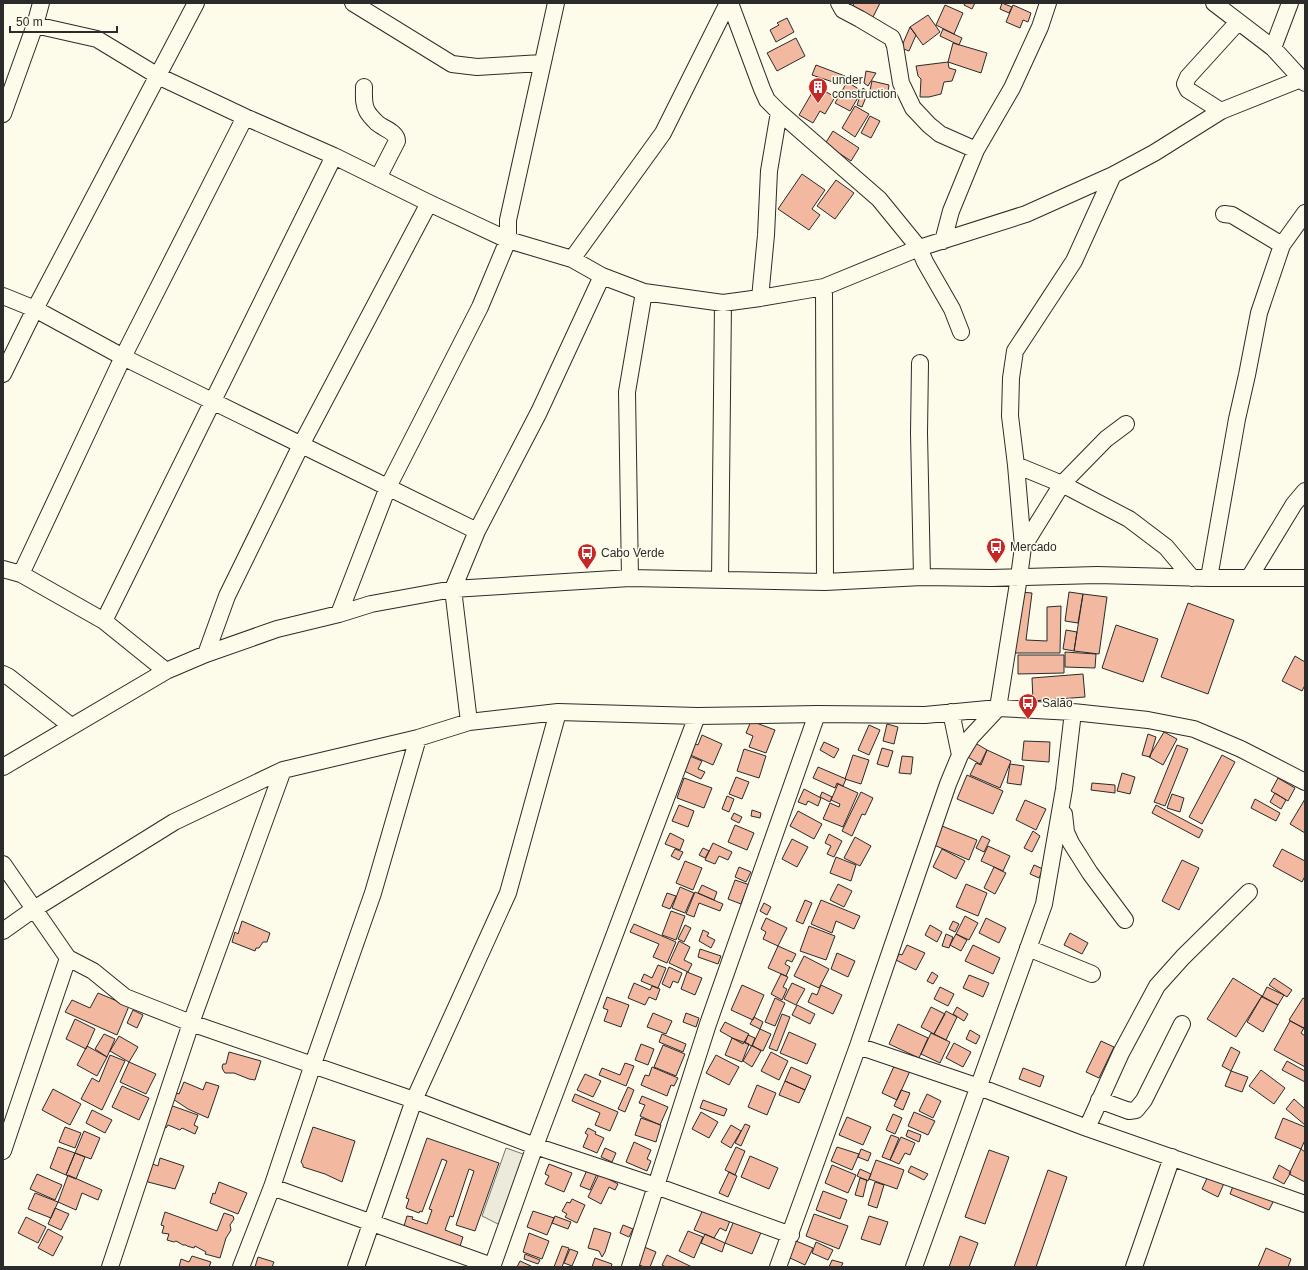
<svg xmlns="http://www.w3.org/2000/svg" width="1308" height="1270" font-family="Helvetica,sans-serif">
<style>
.green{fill:#ecebdb;stroke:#74746e}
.building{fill:#f2b8a0;stroke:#2b2b2b}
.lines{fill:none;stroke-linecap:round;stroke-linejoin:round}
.minor-casing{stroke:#2b2b2b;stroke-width:18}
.minor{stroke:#fdfbea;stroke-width:16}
.labels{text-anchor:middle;stroke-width:3;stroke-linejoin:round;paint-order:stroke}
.poi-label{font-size:12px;fill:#2b2b2b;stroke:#fdfbea;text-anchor:start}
</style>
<rect width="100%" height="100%" fill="#fdfbea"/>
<!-- green -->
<path class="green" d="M506 1148 526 1155 500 1225 482 1216Z"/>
<!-- building -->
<path class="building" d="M854 3H880L873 17 852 8Z
M965 3H975L972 9 964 5Z
M1002 3 1012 7 1009 13 1000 9Z
M945 5 963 13 954 34 936 25Z
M1013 5 1031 13 1028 22 1023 20 1020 28 1006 22Z
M928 15 940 32 923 45 910 27Z
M787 18 794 32 776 42 770 30 779 25 777 23Z
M910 27 916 35 909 51 901 48Z
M943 29 962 38 959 45 940 36Z
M796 38 805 56 777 71 767 53Z
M953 43 987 53 981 73 948 62Z
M948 62 949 68 956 70 952 81 944 82 941 94 929 97H920L921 79 918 76 916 66Z
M816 65 845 76 842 85 812 75Z
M866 71 876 73 868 86 864 83Z
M872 81 889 85 887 98 869 95Z
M847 82 862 91 850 111 835 103Z
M816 86 835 97 825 114 820 111 813 123 799 115Z
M863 88 868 92 862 107 857 105Z
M855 106 869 114 855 137 842 128Z
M870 116 880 121 871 138 861 133Z
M833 131 859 148 851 161 825 144Z
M802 174 825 190 812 209 820 215 809 230 778 209Z
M836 180 854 193 835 219 817 206Z
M1020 592 1032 593 1026 640 1047 641V607L1061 606 1060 653H1012Z
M1069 592 1083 594 1078 623 1065 621Z
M1083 594 1107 597 1099 654 1074 651Z
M1188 603 1234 620 1208 694 1161 677Z
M1116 625 1158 639 1143 682 1102 668Z
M1066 630 1077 632 1074 651 1063 649Z
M1065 652 1096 654 1095 668 1065 667Z
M1018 655H1064V673L1018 674Z
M1295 656 1305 662V685L1302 691 1282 681Z
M1083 674 1085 697 1033 701 1032 678Z
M751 721 775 730 766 753 749 747 753 736 746 733Z
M887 724 898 727 894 744 883 741Z
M869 725 880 730 869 755 858 750Z
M1164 732 1177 739 1163 765 1149 757Z
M1148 734 1156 737 1150 757 1142 755Z
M702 735 722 744 713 765 686 753 691 742 698 745Z
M972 741 987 750 980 764 964 755Z
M1024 741 1050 742 1049 762 1022 760Z
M824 742 839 749 834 758 820 750Z
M1177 745 1188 749 1165 806 1154 802Z
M882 748 893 751 888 767 877 764Z
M744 749 766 756 759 778 737 771Z
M987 750 1011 761 1000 788 970 775 976 763 981 765Z
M687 755 702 761 698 769 705 772 701 779 684 771Z
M853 755 869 760 861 784 845 779Z
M1222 755 1235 762 1202 824 1189 817Z
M902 756 913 757 911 774 899 773Z
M1010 764 1024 766 1021 785 1007 783Z
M818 767 846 779 843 786 837 783 835 788 813 778Z
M1122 773 1135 777 1130 794 1117 791Z
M967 775 1003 791 993 814 957 799Z
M736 777 749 782 742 799 729 794Z
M684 778 712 788 704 808 677 798Z
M1278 778 1295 788 1288 801 1271 791Z
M1092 783 1115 785V793L1091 790Z
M838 784 858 793 843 827 823 819 830 803 839 807 840 804 831 800Z
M804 789 821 798 818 806 808 801 806 805 798 802Z
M822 792 832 797 830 802 820 797Z
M861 792 873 798 865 815 862 814 852 836 842 831Z
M1275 793 1286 800 1281 809 1270 802Z
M1172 794 1184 798 1180 812 1167 808Z
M727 796 734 799 729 812 722 809Z
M1255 799 1280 813 1276 821 1251 808Z
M1305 799V833L1290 824Z
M1025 800 1046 809 1036 830 1016 820Z
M679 805 694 811 688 827 672 821Z
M1156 805 1203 830 1199 838 1152 813Z
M752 810 761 813 760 818 751 816Z
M798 811 822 824 814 839 790 826Z
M734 813 742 817 739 823 731 819Z
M735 825 754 833 747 850 728 842Z
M942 826 977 840 969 860 934 845Z
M1033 831 1040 836 1032 852 1024 848Z
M670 833 684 840 680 850 665 844Z
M829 834 842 841 834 857 827 854 831 846 825 843Z
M982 836 990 840 984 852 976 848Z
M855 837 871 846 860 866 844 858Z
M792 839 808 847 797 867 782 859Z
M713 843 732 852 728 860 719 856 715 864 705 860Z
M988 846 1010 856 1003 871 981 861Z
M703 848 709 851 705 858 699 855Z
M675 849 683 852 679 860 671 856Z
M942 849 965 861 956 879 933 867Z
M1282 849 1305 861V876L1302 882 1273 866Z
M836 857 856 865 851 881 830 873Z
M1182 860 1199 868 1179 910 1162 901Z
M685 861 702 868 693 890 676 883Z
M1034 865 1043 869 1039 878 1030 874Z
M739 867 751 872 746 882 735 877Z
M994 867 1006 873 995 894 984 888Z
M735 880 753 886 751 893 746 891 741 904 728 899Z
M838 884 852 891 844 907 830 900Z
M966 884 987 893 978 916 956 907Z
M702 885 717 892 714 900 698 893Z
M680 887 694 893 685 913 672 908Z
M695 892 723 904 720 911 699 903 694 917 686 914Z
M667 893 676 896 670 909 662 906Z
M805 900 812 903 803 924 796 921Z
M821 900 860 916 854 929 836 921 832 933 811 924Z
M764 903 771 907 767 915 760 911Z
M671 911 685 916 676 940 662 935Z
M965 916 978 923 969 940 956 934Z
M766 918 787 928 778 946 763 939 766 932 761 929Z
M986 918 1006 928 999 943 979 933Z
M242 921 270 933 267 942H263L259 948H256L255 951 232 942 235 932 238 934Z
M953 921 959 924 955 932 949 929Z
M634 924 676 942 667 963 653 957 659 944 630 932Z
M685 925 691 928 684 942 678 939Z
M930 925 942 932 937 942 925 935Z
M809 926 835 936 826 960 800 951Z
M703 930 709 933 707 936 715 940 711 948 699 941Z
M1070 933 1088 943 1082 954 1064 945Z
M946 934 953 937 949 948 942 946Z
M956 934 967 940 961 951 950 945Z
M679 941 690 947 684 960 692 964 688 972 669 963Z
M907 945 925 953 916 970 896 960 899 954 902 955Z
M973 945 1000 958 993 974 965 961Z
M778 946 796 954 792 962 787 960 785 964 790 967 786 976 768 968Z
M700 949 721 956 718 964 698 957Z
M837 953 855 961 848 977 831 969Z
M804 956 829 969 819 988 794 976Z
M658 965 666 968 658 988 641 981 644 974 652 978Z
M669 967 682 973 678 983 673 981 670 988 662 984Z
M687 972 702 978 695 995 681 989Z
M932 972 938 976 933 984 927 981Z
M781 974 788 977 783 987 787 989 782 1000 771 994Z
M969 975 989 983 983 997 963 988Z
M1233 978 1262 996 1236 1037 1207 1019Z
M1274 978 1292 990 1287 997 1269 985Z
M634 983 650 990 652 986 660 989 656 1000 649 997 645 1005 628 998Z
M792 983 805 989 796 1005 784 999Z
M742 985 764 995 753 1020 731 1010Z
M821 985 842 995 833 1014 808 1002 812 993 817 995Z
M940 987 954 994 948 1006 934 999Z
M1267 987 1284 995 1278 1005 1262 997Z
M98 993 129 1006 117 1035 65 1012 72 1000 90 1008Z
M1262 996 1278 1005 1263 1032 1247 1022Z
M607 997 629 1005 621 1027 604 1021 608 1010 603 1008Z
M775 998 785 1003 775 1026 765 1022Z
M1303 998 1305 999V1026L1303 1028 1289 1020Z
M797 1005 815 1014 810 1024 792 1015Z
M931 1007 945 1014 934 1034 921 1027Z
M957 1007 968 1014 964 1021 953 1014Z
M133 1010 143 1015 137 1028 127 1023Z
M946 1011 957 1017 946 1040 934 1034Z
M653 1013 672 1021 666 1034 647 1027Z
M686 1013 699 1018 696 1027 683 1022Z
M782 1014 790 1017 777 1051 769 1048Z
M754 1017 763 1022 760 1029 750 1024Z
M75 1019 95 1029 86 1049 66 1039Z
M1290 1021 1304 1028 1301 1033 1305 1036V1067L1274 1050Z
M725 1022 749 1034 743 1044 720 1031Z
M898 1024 928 1038 919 1058 889 1044Z
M760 1029 771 1034 763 1051 752 1046Z
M970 1030 980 1036 976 1044 966 1039Z
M789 1032 816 1044 807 1064 780 1053Z
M931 1033 950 1042 940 1063 921 1054Z
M104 1034 115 1039 107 1057 95 1049Z
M662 1034 686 1044 683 1052 659 1042Z
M748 1035 755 1038 752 1046 745 1043Z
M119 1036 138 1047 129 1062 110 1051Z
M732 1038 749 1044 742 1062 725 1055Z
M1101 1041 1114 1047 1099 1078 1086 1072Z
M954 1043 971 1052 963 1067 946 1058Z
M641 1044 654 1049 648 1065 635 1060Z
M663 1045 685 1054 676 1076 654 1067Z
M752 1045 761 1051 752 1067 743 1061Z
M87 1046 107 1057 97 1076 77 1065Z
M1231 1047 1240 1052 1231 1071 1222 1066Z
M229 1052 261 1061 255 1080 249 1079 234 1073H225L223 1070 222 1067 223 1064H226Z
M771 1052 788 1061 779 1080 761 1071Z
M110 1055 125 1061 102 1110 81 1099 92 1078 99 1082Z
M716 1055 739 1067 729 1085 706 1073Z
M1287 1061 1305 1071V1082L1282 1070Z
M129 1062 156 1074 146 1094 120 1082Z
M625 1063 634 1066 626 1086 599 1075 602 1068 620 1075Z
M895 1064 910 1071 897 1100 882 1093Z
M652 1067 678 1078 674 1086 671 1085 667 1096 641 1085 645 1075 649 1076Z
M791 1067 811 1076 805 1090 785 1081Z
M1023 1068 1044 1076 1040 1087 1019 1079Z
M1261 1070 1285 1088 1274 1104 1249 1086Z
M1231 1071 1248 1077 1242 1092 1225 1086Z
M585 1074 601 1081 593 1097 577 1090Z
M785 1081 805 1090 799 1103 779 1095Z
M184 1082 203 1090 206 1082 219 1086 208 1118 188 1109 173 1099 176 1093 179 1094Z
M757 1085 776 1093 767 1115 748 1107Z
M122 1086 149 1098 139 1120 112 1107Z
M628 1087 634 1090 625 1112 618 1109Z
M53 1089 81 1104 70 1125 42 1110Z
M901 1090 910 1093 903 1110 894 1106Z
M575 1094 618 1112 610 1131 595 1125 600 1113 572 1101Z
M927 1094 941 1101 933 1118 919 1111Z
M642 1096 668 1107 660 1125 640 1116 645 1105 639 1103Z
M1294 1099 1305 1109V1125L1286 1109Z
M703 1100 727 1109 724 1116 700 1108Z
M167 1104 198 1115 194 1125 198 1127 195 1134 182 1128 180 1130 168 1125 166 1128 164 1127Z
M92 1110 112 1120 105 1133 86 1123Z
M701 1112 718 1122 709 1138 692 1129Z
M914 1112 935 1121 928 1135 908 1126Z
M893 1114 902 1118 895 1134 886 1130Z
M847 1117 871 1127 863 1145 839 1135Z
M641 1118 661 1125 656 1142 635 1135Z
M1283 1118 1305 1127V1140L1301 1149 1275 1138Z
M745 1124 750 1126 741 1146 735 1143Z
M731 1125 741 1131 731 1148 721 1142Z
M65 1127 81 1133 75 1148 59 1142Z
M313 1127 355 1141 342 1182 325 1174 303 1167V1165L301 1162Z
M588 1128 596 1132 595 1134 604 1138 597 1153 583 1147 588 1135 585 1133Z
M908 1130 921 1135 919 1142 906 1136Z
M84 1131 100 1138 91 1159 75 1153Z
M891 1135 899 1138 890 1160 882 1157Z
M901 1137 915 1143 910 1155 905 1153 899 1164 890 1160Z
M427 1138 499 1163 475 1231 456 1225 474 1171 469 1169 453 1217 450 1216 445 1230 463 1237 460 1246 404 1226 407 1216 413 1217 412 1219 427 1224 432 1210 429 1209 447 1161 442 1159 422 1212 420 1211 419 1213 406 1208 409 1199 406 1198Z
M634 1142 651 1150 647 1159 651 1161 647 1171 626 1162Z
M58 1147 75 1153 66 1175 50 1168Z
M736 1147 745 1151 735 1175 725 1170Z
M837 1147 859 1154 852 1170 831 1161Z
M605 1148 616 1153 612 1162 601 1157Z
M861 1149 871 1153 868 1161 858 1157Z
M1301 1149 1305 1152V1182L1289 1174Z
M989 1150 1009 1157 985 1224 965 1217Z
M75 1153 85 1157 76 1179 66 1175Z
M750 1156 778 1168 769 1189 741 1177Z
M160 1158 184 1166 175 1189 148 1182 146 1179 150 1163 158 1166Z
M876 1160 904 1170 897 1189 869 1179Z
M549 1164 572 1173 564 1192 545 1184 549 1176 545 1174Z
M832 1165 856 1175 848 1193 825 1183Z
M1279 1165 1291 1172 1284 1184 1273 1178Z
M911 1166 928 1174 924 1180 908 1172Z
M860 1169 871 1174 868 1181 857 1176Z
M587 1170 597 1174 590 1190 580 1186Z
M1048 1170 1067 1177 1036 1267H1014Z
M729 1172 737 1176 728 1197 719 1193Z
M37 1174 62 1185 55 1200 30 1189Z
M599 1174 618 1184 615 1190 609 1187 601 1204 588 1197Z
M1209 1174 1225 1181 1218 1197 1202 1189Z
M68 1175 102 1190 98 1200 82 1193 76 1210 58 1202Z
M860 1178 867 1180 863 1197 855 1195Z
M1235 1181 1275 1198 1269 1210 1230 1194Z
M219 1182 247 1193 238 1214 210 1203 213 1193 215 1194Z
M875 1182 884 1185 877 1208 868 1205Z
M823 1191 847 1200 840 1219 816 1210Z
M35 1193 58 1202 51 1218 28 1209Z
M572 1199 585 1205 577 1223 565 1217 567 1214 562 1211 567 1202 570 1203Z
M704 1207 731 1218 726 1231 720 1228 714 1238 694 1230Z
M55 1208 69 1214 61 1230 48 1224Z
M533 1211 554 1218 547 1235 527 1227Z
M165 1212 217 1231 224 1213 233 1216 234 1219 230 1225 231 1230 226 1238 220 1258 205 1254 206 1252 195 1246 194 1248 187 1246 186 1245H183L176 1241 174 1242 167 1240 169 1234 162 1233 164 1226 161 1225Z
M814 1214 848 1226 839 1249 806 1236Z
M555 1216 571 1222 568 1229 552 1223Z
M869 1216 888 1222 880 1245 861 1239Z
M26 1217 46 1227 38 1243 18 1233Z
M735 1218 762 1230 752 1254 725 1243Z
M623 1225 633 1229 629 1237 620 1233Z
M594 1228 611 1233 605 1252 602 1257 599 1251 588 1248Z
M48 1229 63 1237 53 1256 38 1248Z
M688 1231 703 1237 694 1258 679 1251Z
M529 1233 549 1241 542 1259 523 1252Z
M705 1234 725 1243 722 1252 701 1243Z
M960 1236 978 1243 969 1267H949Z
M796 1241 813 1248 805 1265 788 1257Z
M816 1242 833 1250 828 1260 812 1253Z
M562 1246 569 1248 562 1267H554Z
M642 1246 656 1252 650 1267H644L635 1263Z
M1266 1248 1291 1259 1288 1267H1258Z
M570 1249 578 1252 572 1266 564 1263Z
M525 1254 540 1260 538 1264 524 1259Z
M667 1255 692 1267H666L662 1265Z
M192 1256 211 1262 209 1267H179L181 1259 189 1262Z
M258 1257 274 1262 272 1267H255Z
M595 1258 612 1264 611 1267H592Z
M832 1260 843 1263 841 1267H829Z
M520 1261 531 1266V1267H517Z"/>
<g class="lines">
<!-- minor casing -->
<g class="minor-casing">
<path id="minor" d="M353 3 452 64 477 67 542 63
M730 3 762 89 767 100 779 112 879 199 919 248 925 262 952 309 961 332
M839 3 843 10 860 19 892 38 895 46 901 83 913 108 929 125 940 134 976 150
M1214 3 1273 48 1305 83
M35 25 97 39 158 76 245 117 334 156 429 203 508 240 572 259 602 276 644 292 723 303 760 298 824 287 919 248 1026 214 1113 175 1154 153 1221 111 1301 79
M1273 48 1290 3
M364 87C364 95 363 104 367 111 369 115 374 120 377 123 384 129 397 132 397 141L378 178
M1221 111 1188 90 1185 84 1188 77 1238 22
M3 114 35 25 41 3
M1224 214 1232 215 1282 245
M943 241 951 211 976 150 1012 88 1040 27 1048 3
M572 259 663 133 728 3
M824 287 825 582
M3 296 35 309 123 357 212 401 477 531
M760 298 766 235 769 171 779 112
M920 363 919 433 922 577
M3 374 35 309 196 3
M1016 465 1062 484 1129 519 1166 547 1192 578
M1023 547 1062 484 1106 439 1126 424
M3 569 21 574 104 621 166 671
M21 574 123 357 245 117
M630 578 627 392 644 292
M1209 578 1237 419 1247 375 1259 313 1282 245 1305 213
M1249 578 1294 504 1305 491
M720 580 723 303
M339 614 388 487 480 307 508 240V220L556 3
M104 621 334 156
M206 654 227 596 301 445 429 203
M3 674 9 677 71 726
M951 712 960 755
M469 722 453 589 477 531 539 412 602 276
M3 767 166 671 206 654 277 629 339 614 371 604 453 589 630 578 825 582 922 577 991 578 1097 575 1209 578H1305
M1064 814 1066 832 1071 843 1090 873 1125 920
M3 864 68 958 93 971 125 997 191 1023 414 1100 535 1146 656 1186 791 1235
M3 931 34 909 174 822 283 770 418 738 469 722 558 712 697 716 817 714 925 715 998 708 1073 712 1148 720 1194 729 1241 749 1305 782
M1028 948 1092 974
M858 1046 979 1087 1087 1128 1305 1204
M1099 1100 1129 1111 1136 1110 1144 1100 1182 1024
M1087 1128 1121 1053 1157 986 1183 957 1249 892
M3 1151 68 958
M272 1187 492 1266
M110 1267 191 1023 283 770
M241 1267 272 1187 313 1064 373 893 418 738
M356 1267 414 1100 508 893 558 712
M492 1267 535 1146 697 716
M630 1267 708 1024 817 714
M778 1267 858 1046 948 784 960 755 971 737 998 708 1019 577 1023 547 1016 465 1010 416 1011 378 1015 351 1074 261 1113 175
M914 1267 1044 904 1064 789 1073 712
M1134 1267 1172 1157"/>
</g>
<!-- minor -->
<use href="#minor" class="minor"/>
</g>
<!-- icons -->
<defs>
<g id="building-pin" transform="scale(1)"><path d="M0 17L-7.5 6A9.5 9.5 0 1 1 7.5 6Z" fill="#c62828" stroke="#fdfbea"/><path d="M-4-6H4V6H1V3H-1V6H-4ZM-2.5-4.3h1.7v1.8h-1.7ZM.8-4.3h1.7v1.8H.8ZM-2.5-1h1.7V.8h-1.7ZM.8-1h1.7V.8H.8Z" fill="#fff"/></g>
<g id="bus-pin" transform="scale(1)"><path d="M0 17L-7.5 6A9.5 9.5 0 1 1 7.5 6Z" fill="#c62828" stroke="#fdfbea"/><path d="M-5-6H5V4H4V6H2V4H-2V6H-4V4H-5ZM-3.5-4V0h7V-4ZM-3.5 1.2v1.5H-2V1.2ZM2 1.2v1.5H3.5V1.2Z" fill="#fff"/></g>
</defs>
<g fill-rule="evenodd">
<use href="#building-pin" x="818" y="87"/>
<use href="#bus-pin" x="996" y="547"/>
<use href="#bus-pin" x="587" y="553"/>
<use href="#bus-pin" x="1028" y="703"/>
</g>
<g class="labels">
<!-- poi labels -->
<g class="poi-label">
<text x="832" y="84">under<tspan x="832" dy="14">construction</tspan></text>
<text x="1010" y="551">Mercado</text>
<text x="601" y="557">Cabo Verde</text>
<text x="1042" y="707">Salão</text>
</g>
</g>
<!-- border -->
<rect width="1308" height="1270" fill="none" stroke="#2b2b2b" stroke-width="8"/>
<!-- scale -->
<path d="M10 26v6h107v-6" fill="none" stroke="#2b2b2b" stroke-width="2"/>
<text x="16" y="26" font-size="12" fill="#2b2b2b" stroke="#fdfbea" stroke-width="3" paint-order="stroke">50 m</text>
</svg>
